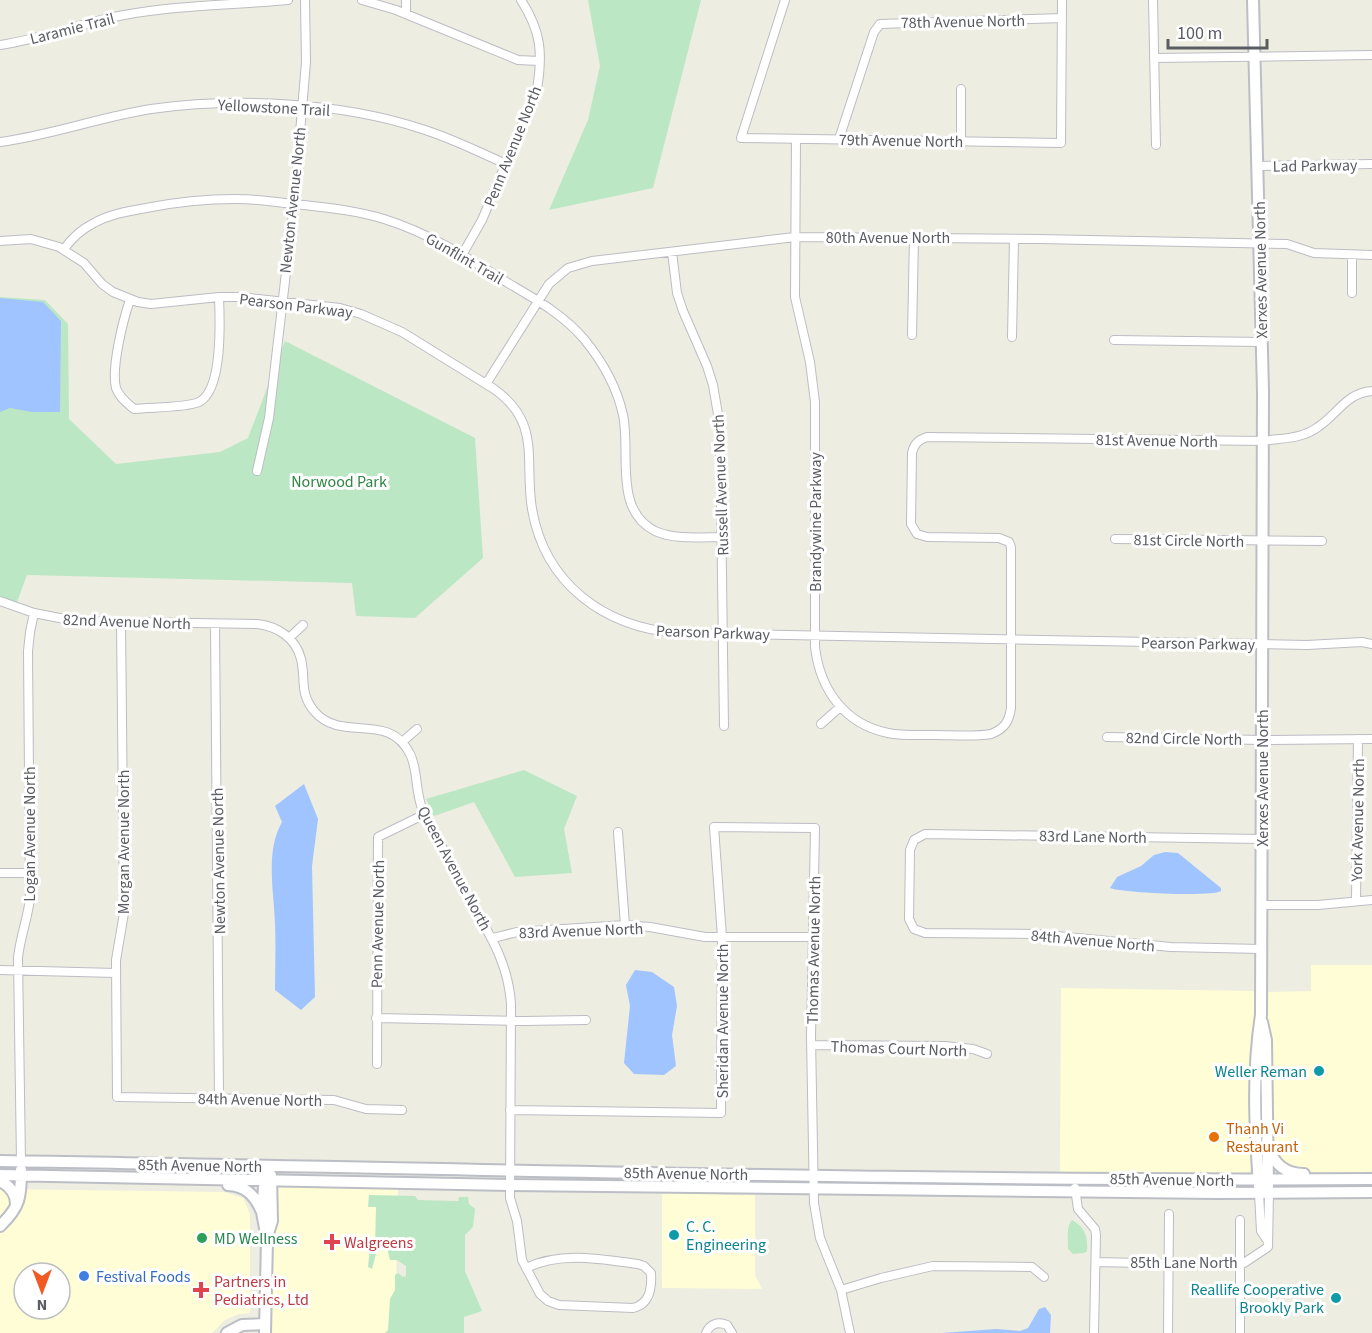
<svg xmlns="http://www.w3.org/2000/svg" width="1372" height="1333" font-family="'Source Sans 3',sans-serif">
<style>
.commercial{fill:#fffdd5;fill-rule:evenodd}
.green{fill:#bbe7c4}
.water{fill:#a0c4ff}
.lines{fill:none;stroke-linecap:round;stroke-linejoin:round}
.street-casing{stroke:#bcbdc4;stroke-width:10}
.secondary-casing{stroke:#bcbec6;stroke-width:14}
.street{stroke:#fff;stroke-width:8}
.secondary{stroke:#fff;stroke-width:10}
.culture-dot{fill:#0f9aa8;stroke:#fff;stroke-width:2}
.food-dot{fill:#e8710a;stroke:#fff;stroke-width:2}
.leisure-dot{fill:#2e9e5b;stroke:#fff;stroke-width:2}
.health-dot{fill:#e0444e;stroke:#fff;stroke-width:2}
.shop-dot{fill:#3f7fe0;stroke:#fff;stroke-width:2}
.labels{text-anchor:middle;stroke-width:6;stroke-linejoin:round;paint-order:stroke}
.street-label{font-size:16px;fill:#5a5c63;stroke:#fff}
.park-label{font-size:16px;fill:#2f8543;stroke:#fff}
.culture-label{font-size:16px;fill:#0d838f;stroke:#fff;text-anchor:end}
.food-label{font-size:16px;fill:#c56008;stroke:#fff;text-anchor:start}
.leisure-label{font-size:16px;fill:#27864d;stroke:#fff;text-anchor:start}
.health-label{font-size:16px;fill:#be3a42;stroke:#fff;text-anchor:start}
.shop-label{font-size:16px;fill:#366cbe;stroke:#fff;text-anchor:start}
</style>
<rect width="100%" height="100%" fill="#eeede1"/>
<!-- commercial -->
<path class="commercial" d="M1311 965H1372V1172H1297L1286 1168 1272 1146 1267 992 1311 991Z
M1061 988 1254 991 1255 1033 1250 1108 1252 1167 1250 1171 1246 1174 1239 1176 1060 1173Z
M285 1185 398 1187 395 1333H271L276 1192 279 1187Z
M0 1189 224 1192 243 1198 250 1214V1313L239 1314 225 1320 212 1333H0ZM24 1273H60V1309H24Z
M662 1190H683L725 1195H755V1275L762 1289 662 1288Z"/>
<!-- green -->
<path class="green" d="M588 0H701L653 188 549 210 588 120 600 66Z
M0 297 45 300 68 324 69 419 116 464 220 452 248 438 285 341 475 438 483 558 415 618 356 616 352 583 27 575 17 602 0 596Z
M524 770 577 796 564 829 572 873 515 877 474 802 434 816 426 799Z
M369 1195 415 1196 418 1200 458 1201 459 1197H468L469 1204 475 1209 473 1227 465 1235V1271L482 1311 464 1317V1333H385L388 1330 390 1299 395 1290V1275L398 1273 403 1277 406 1276V1266L397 1260H390L386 1244 378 1246 372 1269 368 1267 370 1247H375L376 1207H368Z
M1072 1220C1085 1227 1088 1237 1087 1251L1084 1253 1073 1254 1068 1249C1068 1239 1066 1227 1072 1220Z"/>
<!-- water -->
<path class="water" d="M0 298 43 302 61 321 60 412H32L10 408 0 412Z
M304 784 318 819 312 866 315 997 301 1010 275 990C275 968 276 946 275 924 274 891 265 852 282 822L275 806Z
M1165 852 1178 853 1221 888V891C1213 897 1122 893 1110 888L1117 877 1141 866 1154 855Z
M635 970 652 972 674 987 677 1006 672 1035 676 1066 664 1075 634 1074 624 1063 630 1006 626 985Z
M1045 1307 1051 1315 1050 1333H942L996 1329 1020 1331 1028 1328 1039 1309Z"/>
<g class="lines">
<!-- street casing -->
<g class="street-casing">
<path id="street" d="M362 0 396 10 518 60 539 61
M406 0V14
M785 0 741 138 1061 143 1062 0
M1153 0 1156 145
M0 45C42 39 82 23 124 15 178 5 234 5 288 0
M1154 58 1372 55
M961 89V141
M796 139 795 297 810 362 815 402V647C820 689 844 724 888 733 903 736 919 735 935 735 953 735 973 737 991 734 1004 729 1009 722 1011 708V547L1009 542 999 538 927 537 917 534 911 524 912 453C914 444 918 440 927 437L1263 441C1282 438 1302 439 1318 427 1338 414 1346 393 1372 391
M839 139 874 32 880 24 1062 18
M0 142C52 135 100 117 151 109 237 97 340 102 422 129 451 138 479 152 506 164
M1257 166 1372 164
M0 241 31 239 59 247 84 263 102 284 113 292 138 302 151 304 219 297H240L340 308 361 314 402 332 494 389C542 423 524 460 532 509 545 584 604 627 677 633L1307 645 1362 642 1372 644
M64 249C72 238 82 229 94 223 110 214 129 211 146 208 176 202 206 199 236 199 259 199 282 203 304 205 331 208 358 211 384 219 429 233 468 258 508 283 535 299 564 315 584 339 602 361 617 387 623 415 631 452 613 510 655 531 675 540 701 537 722 537
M672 252 677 293 683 311 707 366 713 385 720 426 724 726
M462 255 482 220 537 89C543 53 541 31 521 0
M1352 255V293
M130 300C123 320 111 368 116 388 119 397 127 403 134 409 150 407 185 408 199 402 223 390 220 321 219 297
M912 335 914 237
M1012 337 1014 239
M1114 340 1262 342
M486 384 549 284 568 268 592 261 795 237 1039 239 1287 244 1314 253 1372 255
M257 471 269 418 294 204 306 62 305 0
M1115 539 1322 541
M0 601 34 613 75 621 257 624C277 626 296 638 301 659 306 680 299 692 314 711 342 744 388 710 410 754 418 769 415 791 422 808 435 834 449 860 462 886 484 927 508 957 511 1004L510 1198 517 1221 522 1260 540 1294 548 1301 559 1305 633 1308C650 1304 652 1288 651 1273L644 1266 638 1264C601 1259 561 1251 526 1268
M121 623 124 913 116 960 117 1097 334 1100 366 1109 402 1110
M215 624 219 1098
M289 638 303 625
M821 724 840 707
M1107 737 1262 740 1372 739
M402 742 417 729
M618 832 625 925
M0 873H30
M1356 901 1358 739
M1261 905H1318L1372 900
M493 938 517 932 625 925 650 927 705 937H814
M1261 949 1171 947 1036 934 925 933 914 929 909 919 910 850 914 840 925 834 1261 839
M0 970 116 973
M376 1018 524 1021 586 1020
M811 1045 945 1046 973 1049 987 1054
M377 1064 378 837 425 814
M510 1110 721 1113 722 937 714 827 815 828 811 1037 814 1203 820 1238 841 1290 850 1333
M21 1162 18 958C20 937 28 918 30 898L28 651 30 632 34 613
M1075 1188 1078 1209 1095 1229 1096 1235 1094 1333
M1259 1193 1261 1231 1267 1240
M1240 1220V1333
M1096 1262 1232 1265 1244 1263 1268 1247 1269 1193
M841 1290 881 1278 933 1266 1032 1267 1044 1277
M706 1333C710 1324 718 1321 727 1325L732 1333
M1168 1333 1169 1214"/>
</g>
<!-- secondary casing -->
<g class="secondary-casing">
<path id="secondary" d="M1253 0 1263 391 1261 1015C1252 1072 1255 1129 1259 1186
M1262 1022 1266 1040 1268 1186
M1269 1148C1274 1165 1287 1174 1304 1174
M0 1161C457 1168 915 1182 1372 1179
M0 1175 510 1185 1217 1193 1372 1192
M0 1181C10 1186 16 1193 16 1204
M228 1185C245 1186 254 1194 261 1210
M0 1226C20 1207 21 1197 21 1170
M267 1237 272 1221 271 1175
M227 1333 242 1325 265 1324
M265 1333 267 1239 262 1212 265 1175"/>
</g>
<!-- street -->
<use href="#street" class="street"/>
<!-- secondary -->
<use href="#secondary" class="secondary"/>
</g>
<!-- markers -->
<g class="culture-dot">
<circle cx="1319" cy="1071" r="6"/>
<circle cx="674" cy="1235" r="6"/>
<circle cx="1336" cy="1298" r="6"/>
</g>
<circle class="food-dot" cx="1214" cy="1137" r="6"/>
<circle class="leisure-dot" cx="202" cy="1238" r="6"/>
<g class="health-dot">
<path d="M329 1233h6v6h6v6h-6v6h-6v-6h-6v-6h6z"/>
<path d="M198 1281h6v6h6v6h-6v6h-6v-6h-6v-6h6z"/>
</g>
<circle class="shop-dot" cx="84" cy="1276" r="6"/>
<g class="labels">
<!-- street labels -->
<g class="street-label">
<text transform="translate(963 21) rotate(-1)" y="6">78th Avenue North</text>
<text transform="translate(72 28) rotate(-14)" y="6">Laramie Trail</text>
<text transform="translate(274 107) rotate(3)" y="6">Yellowstone Trail</text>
<text transform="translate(901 140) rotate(1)" y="6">79th Avenue North</text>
<text transform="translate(512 146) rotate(-68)" y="6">Penn Avenue North</text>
<text transform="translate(1315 165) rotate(-1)" y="6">Lad Parkway</text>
<text transform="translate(292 200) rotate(-84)" y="6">Newton Avenue North</text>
<text x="888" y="243">80th Avenue North</text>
<text transform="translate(465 258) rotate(30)" y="6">Gunflint Trail</text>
<text transform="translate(1260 270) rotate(-91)" y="6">Xerxes Avenue North</text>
<text transform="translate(296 305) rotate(7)" y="6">Pearson Parkway</text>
<text transform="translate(1157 440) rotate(1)" y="6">81st Avenue North</text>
<text transform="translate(720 485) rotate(-92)" y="6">Russell Avenue North</text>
<text transform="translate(815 522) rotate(-90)" y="6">Brandywine Parkway</text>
<text transform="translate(1189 540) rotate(1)" y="6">81st Circle North</text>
<text transform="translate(127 621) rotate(2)" y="6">82nd Avenue North</text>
<text transform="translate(713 632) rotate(2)" y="6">Pearson Parkway</text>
<text transform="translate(1198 643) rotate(1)" y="6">Pearson Parkway</text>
<text transform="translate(1184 738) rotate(1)" y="6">82nd Circle North</text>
<text transform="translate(1262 778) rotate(-90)" y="6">Xerxes Avenue North</text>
<text transform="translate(1357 820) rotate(-89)" y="6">York Avenue North</text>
<text transform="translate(29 834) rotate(-90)" y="6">Logan Avenue North</text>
<text transform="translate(1093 836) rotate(1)" y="6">83rd Lane North</text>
<text transform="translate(123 842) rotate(-90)" y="6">Morgan Avenue North</text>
<text transform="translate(218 861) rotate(-91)" y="6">Newton Avenue North</text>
<text transform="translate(455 868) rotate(62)" y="6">Queen Avenue North</text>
<text transform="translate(377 924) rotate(-89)" y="6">Penn Avenue North</text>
<text transform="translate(581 930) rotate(-2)" y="6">83rd Avenue North</text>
<text transform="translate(1093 940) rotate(5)" y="6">84th Avenue North</text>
<text transform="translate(813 950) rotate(-89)" y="6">Thomas Avenue North</text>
<text transform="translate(722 1021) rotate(-90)" y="6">Sheridan Avenue North</text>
<text transform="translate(899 1048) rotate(2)" y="6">Thomas Court North</text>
<text transform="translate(260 1099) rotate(1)" y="6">84th Avenue North</text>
<text transform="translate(200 1165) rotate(1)" y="6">85th Avenue North</text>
<text transform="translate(686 1173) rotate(1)" y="6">85th Avenue North</text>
<text transform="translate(1172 1179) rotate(1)" y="6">85th Avenue North</text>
<text x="1184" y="1268">85th Lane North</text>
</g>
<!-- park labels -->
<g class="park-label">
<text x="339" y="487">Norwood Park</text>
</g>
<!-- culture labels -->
<g class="culture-label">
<text x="1307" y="1077">Weller Reman</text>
<text x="686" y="1232" text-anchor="start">C. C.<tspan x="686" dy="18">Engineering</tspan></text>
<text x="1324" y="1295">Reallife Cooperative<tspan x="1324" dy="18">Brookly Park</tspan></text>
</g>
<!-- food labels -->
<g class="food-label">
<text x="1226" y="1134">Thanh Vi<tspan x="1226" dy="18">Restaurant</tspan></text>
</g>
<!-- leisure labels -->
<g class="leisure-label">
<text x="214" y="1244">MD Wellness</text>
</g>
<!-- health labels -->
<g class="health-label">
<text x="344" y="1248">Walgreens</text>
<text x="214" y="1287">Partners in<tspan x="214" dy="18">Pediatrics, Ltd</tspan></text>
</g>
<!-- shop labels -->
<g class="shop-label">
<text x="96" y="1282">Festival Foods</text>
</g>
</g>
<!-- north arrow -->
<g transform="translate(42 1291) rotate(180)"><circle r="28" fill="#ffffff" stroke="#bdbec1" stroke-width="1.5"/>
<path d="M0-4.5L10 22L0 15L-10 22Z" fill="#f35922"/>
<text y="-9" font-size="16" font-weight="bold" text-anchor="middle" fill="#5a5c63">N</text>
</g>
<!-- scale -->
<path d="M1168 39v9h99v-9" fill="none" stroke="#5a5c63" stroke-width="3"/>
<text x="1177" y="39" font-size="18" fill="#5a5c63" stroke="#ffffff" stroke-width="4.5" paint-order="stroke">100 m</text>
</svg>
